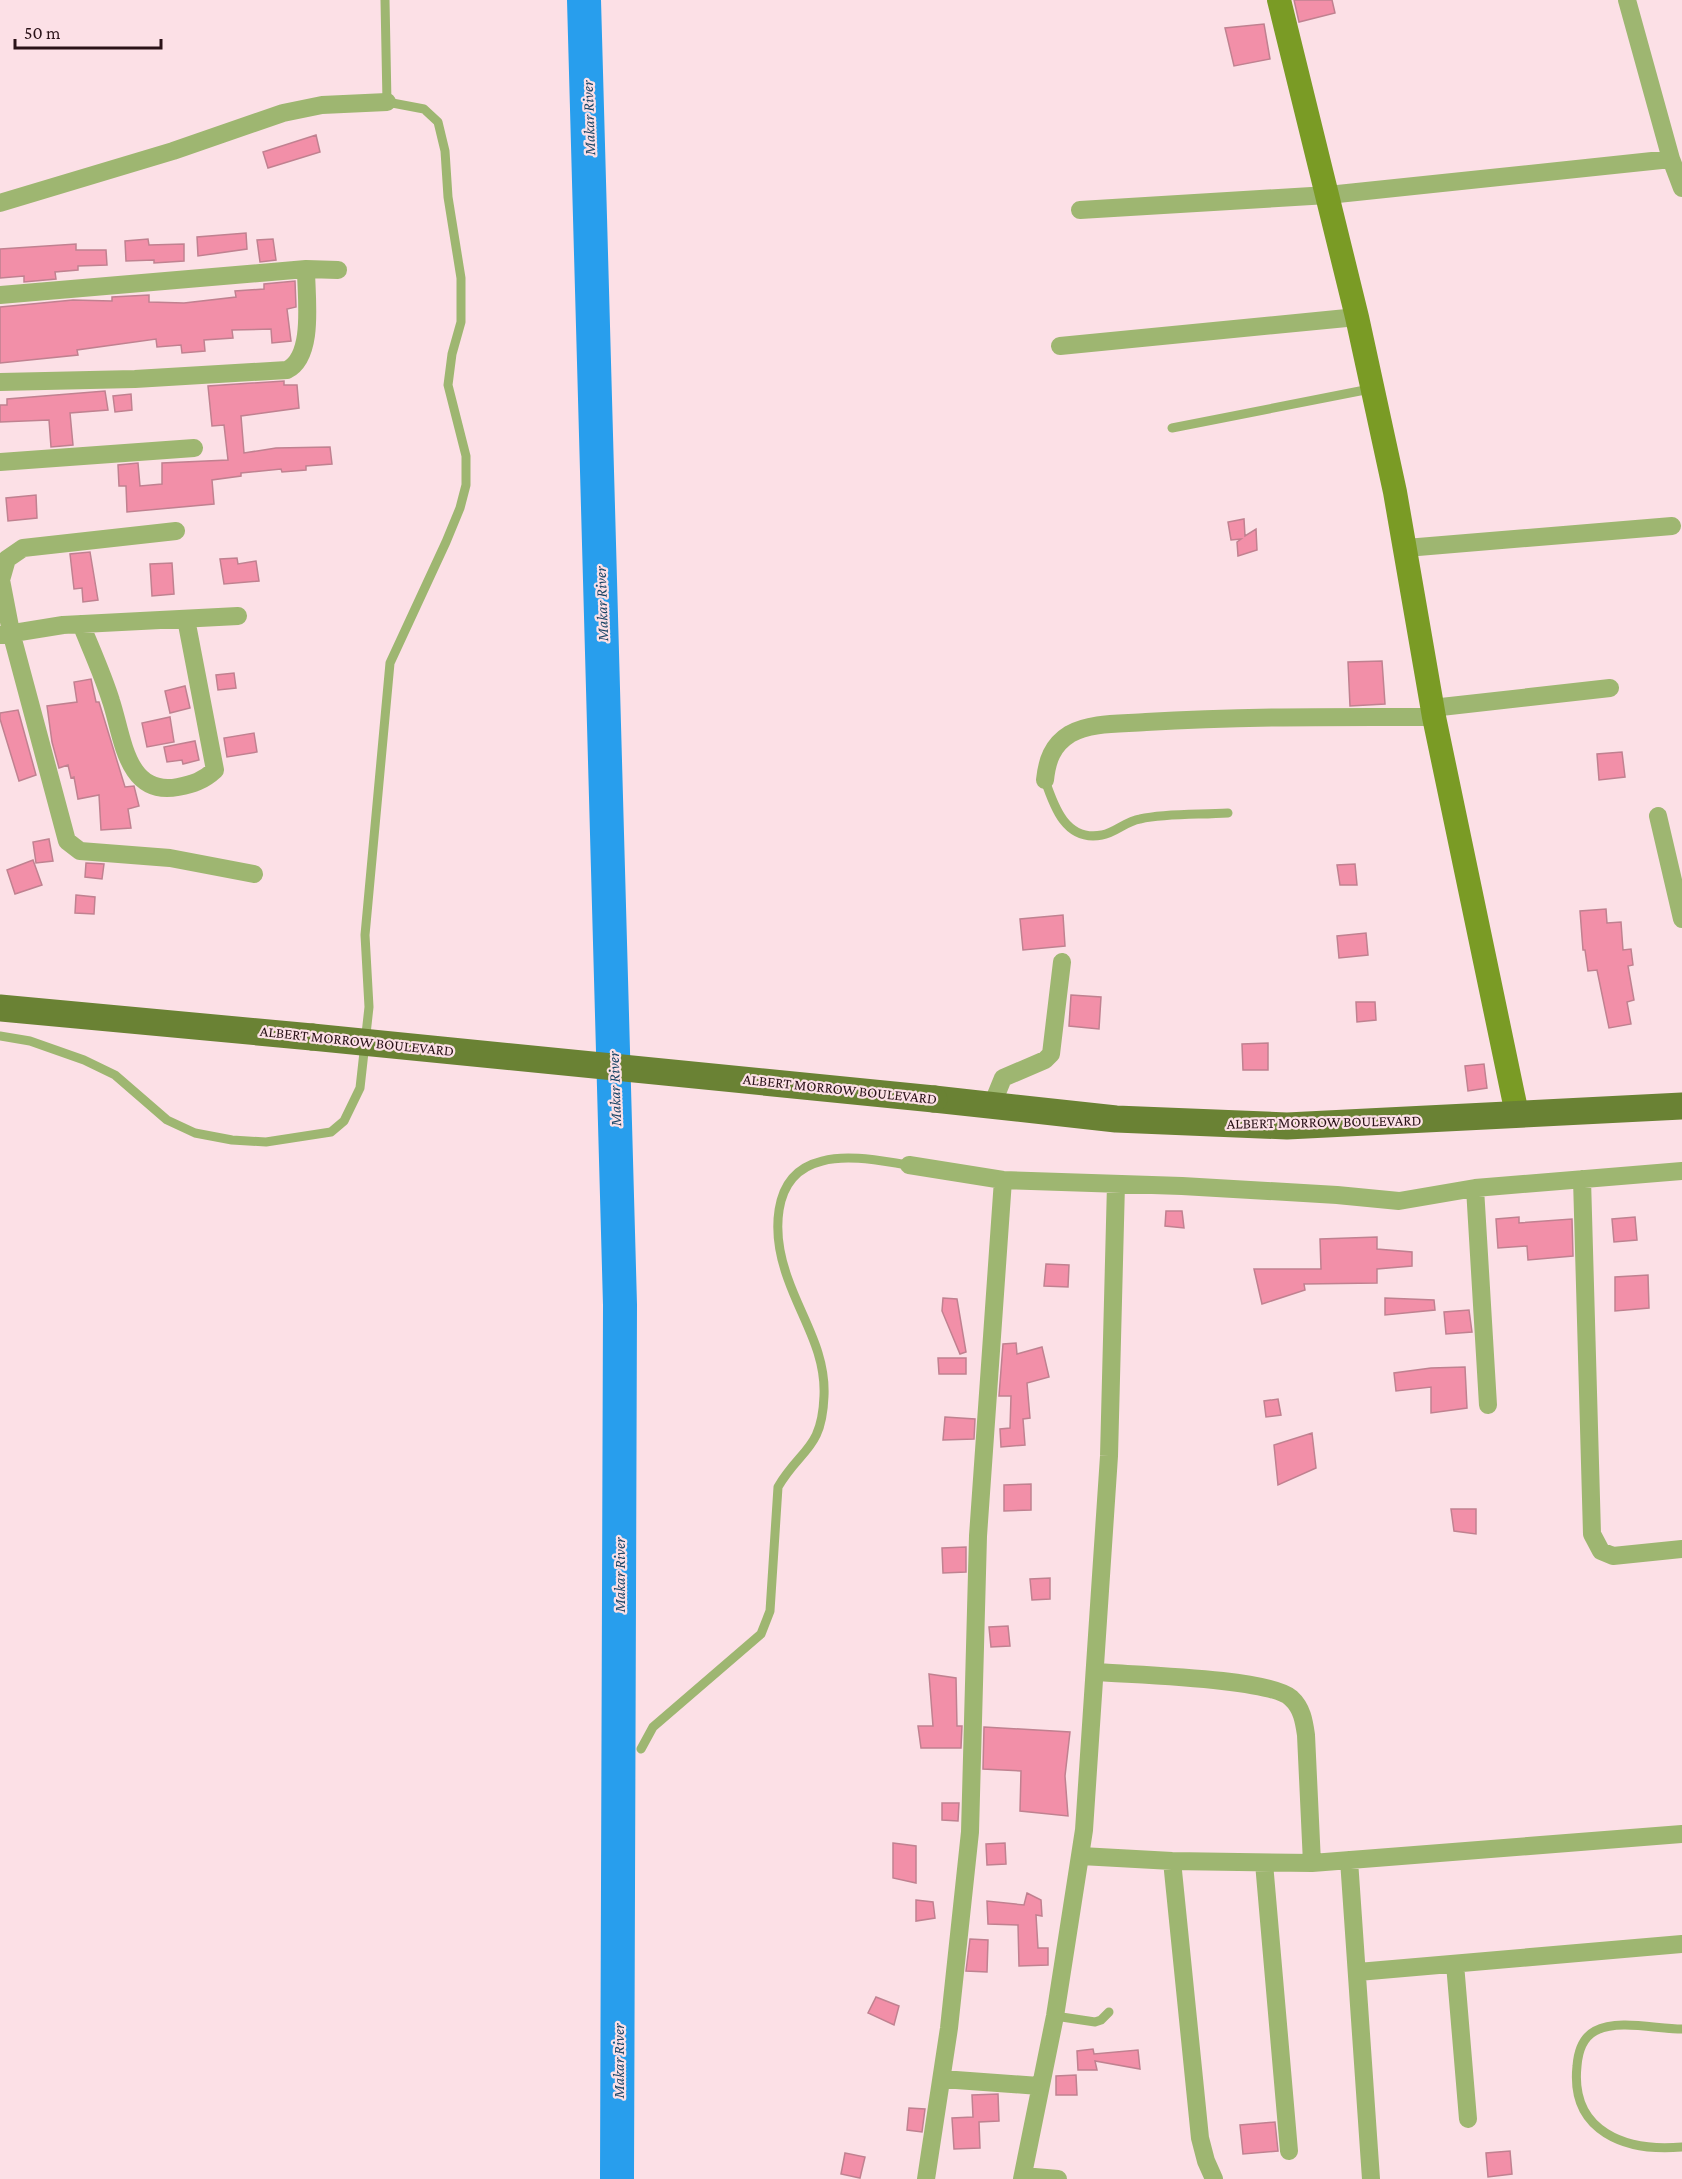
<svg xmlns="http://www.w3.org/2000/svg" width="1682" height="2179" font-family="'Crimson Pro',serif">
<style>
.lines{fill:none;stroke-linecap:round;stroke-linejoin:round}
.river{stroke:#289eed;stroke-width:34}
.building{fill:#f28fa8;stroke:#c08190;stroke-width:1.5}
.lane{stroke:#9eb671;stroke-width:9}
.street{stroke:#9eb671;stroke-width:18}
.secondary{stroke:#7a9b25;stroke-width:24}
.primary{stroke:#6a8234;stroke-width:27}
.primary-bridge{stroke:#6a8234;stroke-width:27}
.labels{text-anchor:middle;stroke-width:4.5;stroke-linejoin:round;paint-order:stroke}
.street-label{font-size:15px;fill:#2a1218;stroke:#fce0e6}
.water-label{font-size:16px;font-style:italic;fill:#1a4566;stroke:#fce0e6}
</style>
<rect width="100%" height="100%" fill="#fce0e6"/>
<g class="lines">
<!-- river -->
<path class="river" d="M584 0 620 1305 617 2179"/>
</g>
<!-- building -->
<path class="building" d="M1294 0H1332L1335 13 1299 22Z
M1264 24 1270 59 1234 66 1225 28Z
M316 135 320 152 268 168 263 152Z
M246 233 247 249 198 256 197 237Z
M148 239 149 245 184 244V261L154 263V260L126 261 125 241Z
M273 239 276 260 260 262 257 240Z
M76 244V250H106L107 265 78 266V270L55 272 56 279 24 282V276L0 278V249Z
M295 281 296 307 287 309 291 341 272 343 271 329 232 330 233 338 204 340 205 351 182 353 181 345 157 347 156 339 77 350 78 355 0 363V307L73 300 112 301V297L149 295V302L184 303 236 297 235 291 264 289V284Z
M284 381V385H297L299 408 241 416 244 453 276 448 330 447 332 464 306 466V470L282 472 281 469 241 473V476L212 480 214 504 127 512 126 486H119L118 465 138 463 140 486 162 484V463L228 460 224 425 212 426 208 386Z
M105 391 108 410 70 413 73 445 51 447 49 420 0 422V405H7V399Z
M131 394 132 410 115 412 113 396Z
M36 495 37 518 8 521 6 498Z
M1244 519 1245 536 1256 529 1257 550 1238 556 1237 542 1241 539 1231 540 1228 522Z
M90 552 98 600 83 602 82 588 74 589 70 554Z
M237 558 238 564 256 561 259 581 224 584 220 559Z
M172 563 174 594 152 596 150 564Z
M1382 661 1385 704 1350 706 1348 662Z
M234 673 236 688 218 690 216 675Z
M91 679 96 702H99L125 787 134 786 139 806 128 809 131 828 101 830 99 795 78 799 74 777 71 778 68 765 59 768 52 742 47 706 77 702 74 682Z
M185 686 190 708 170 713 165 691Z
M18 710 36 775 19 781 0 719V713Z
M170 717 174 742 147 747 142 723Z
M254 733 257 752 227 757 224 738Z
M195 741 199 760 183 764 182 760 167 762 164 747Z
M1622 752 1625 777 1599 780 1597 754Z
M49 839 53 861 36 863 33 842Z
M33 860 42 885 15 894 7 870Z
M86 863 104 864 102 879 85 877Z
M1355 864 1357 885H1340L1337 865Z
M76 895 95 897 94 914 75 913Z
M1606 909 1607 923 1621 922 1623 950 1631 949 1633 965 1628 966 1634 1000 1627 1002 1631 1024 1609 1028 1597 970 1588 971 1585 950H1583L1580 911Z
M1063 915 1065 946 1023 950 1020 919Z
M1366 933 1368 955 1339 958 1337 936Z
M1071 995 1101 997 1099 1029 1069 1026Z
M1356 1002H1375L1376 1020 1357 1022Z
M1268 1043V1070H1243L1242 1044Z
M1484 1064 1487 1088 1468 1091 1465 1066Z
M1166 1211H1182L1184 1228 1165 1226Z
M1519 1217V1223L1572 1219 1573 1256 1528 1260 1527 1246 1498 1248 1496 1219Z
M1635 1217 1637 1240 1614 1242 1612 1219Z
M1377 1237V1249L1412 1252V1266L1377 1269V1283L1304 1284 1305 1290 1262 1304 1254 1269H1321L1320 1239Z
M1046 1264 1069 1265 1068 1287 1044 1286Z
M1648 1275 1649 1308 1615 1311V1277Z
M943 1298 957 1299 966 1352 960 1354 942 1311Z
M1385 1298 1434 1300 1435 1310 1385 1315Z
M1469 1310 1472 1332 1446 1334 1444 1312Z
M1016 1343 1017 1354 1042 1347 1049 1377 1027 1383 1030 1418 1023 1419 1025 1445 1001 1447 1000 1429 1010 1428 1011 1396H999L1003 1344Z
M938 1358H966V1374H939Z
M1465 1367 1467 1408 1431 1413V1387L1396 1391 1394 1373 1431 1368Z
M1278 1399 1281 1415 1266 1417 1264 1401Z
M945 1417 975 1419 974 1439 943 1440Z
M1312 1433 1316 1468 1278 1485 1274 1445Z
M1031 1484V1510L1004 1511V1485Z
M1451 1509H1476V1534L1454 1531Z
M966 1547V1572L943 1573 942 1548Z
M1050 1578V1599L1032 1600 1030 1579Z
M1008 1626 1010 1646 991 1647 989 1627Z
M929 1674 956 1678 957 1726H962L961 1748H921L918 1726H933Z
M984 1727 1070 1732 1065 1776 1068 1816 1020 1811 1021 1771 983 1769Z
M942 1803H959L958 1821 942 1820Z
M893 1843 916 1846V1883L893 1878Z
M1005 1843 1006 1864 987 1865 986 1844Z
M1027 1893 1041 1900 1042 1916 1036 1915 1038 1948H1048V1965L1019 1966 1018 1925 988 1924 987 1901 1024 1905Z
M916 1900 933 1902 935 1918 916 1921Z
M970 1939 988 1940 987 1972 966 1971Z
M876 1997 899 2006 894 2025 868 2013Z
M1093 2049 1094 2054 1138 2050 1140 2069 1095 2061 1097 2070H1078L1077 2051Z
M1076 2075 1077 2095H1056V2076Z
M998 2094 999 2121 979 2122 980 2148 954 2149 952 2118 973 2117 972 2095Z
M909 2108 925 2109 922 2132 907 2130Z
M1275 2122 1278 2151 1243 2154 1240 2125Z
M1510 2151 1512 2174 1488 2177 1486 2153Z
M845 2153 865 2157 860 2178 841 2174Z"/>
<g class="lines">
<!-- lane -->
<path class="lane" d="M1172 428 1370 389
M1045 780C1054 807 1066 842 1102 835 1115 833 1126 821 1140 819 1168 813 1199 815 1228 813
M0 1036 30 1041 84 1060 115 1075 167 1120 195 1133 232 1140 266 1142 331 1132 344 1121 360 1088 369 1007 365 935 390 663 446 542 460 508 466 485V456L448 385 452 354 461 322V278L448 197 445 151 438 122 424 109 387 102 385 0
M641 1749 653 1727 761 1634 770 1611 778 1487C801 1448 822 1450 824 1396 826 1352 802 1319 788 1279 773 1238 768 1174 822 1161 849 1154 881 1161 909 1165
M1055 2016 1095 2022 1101 2020 1109 2012
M1682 2029C1656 2029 1618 2019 1595 2031 1582 2038 1578 2053 1577 2066 1570 2132 1626 2152 1682 2147"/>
<!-- street -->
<path class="street" d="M1671 159 1682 188
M0 203 173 151 283 113 322 105 387 102
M1080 210 1328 195 1671 159 1627 0
M0 295 306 269 338 270
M1060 346 1357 317
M0 382 135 379 287 370C315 356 306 297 306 269
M0 462 194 448
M176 531 23 548 7 559 1 580 11 632 67 841 80 851 170 858 254 874
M1406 548 1672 526
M81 624C91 649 103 675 111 701 123 737 126 797 178 787 193 784 203 781 215 770L186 619
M1 635 63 625 238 616
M1432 708 1610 688
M1045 780C1047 761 1052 745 1070 734 1091 722 1122 724 1146 722 1242 716 1338 717 1434 717
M1658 816 1682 919
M992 1105 1003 1078 1045 1060 1051 1054 1062 962
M909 1165 1003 1180 1182 1186 1337 1195 1399 1201 1475 1188 1682 1171
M1582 1179 1592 1534 1601 1551 1613 1556 1682 1549
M1475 1188 1488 1405
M1097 1672C1132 1675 1269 1678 1291 1698 1302 1708 1304 1721 1306 1735L1312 1863
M1081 1856 1172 1861 1312 1863 1682 1834
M1349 1860 1371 2179
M1172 1861 1200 2138 1206 2161 1214 2179
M1264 1863 1289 2151
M1455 1964 1468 2119
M1358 1972 1682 1944
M942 2079 1039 2086
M1023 2176 1058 2179
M926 2179 949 2028 970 1832 978 1536 1003 1180
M1022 2179 1055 2016 1084 1830 1109 1456 1116 1184"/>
<!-- secondary -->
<path class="secondary" d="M1279 0 1357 317 1395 492 1434 717 1517 1114"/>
<!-- primary -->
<path class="primary" d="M0 1008 312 1037
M934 1099 1116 1119 1287 1126 1682 1106"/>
<!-- primary-bridge -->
<path class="primary-bridge" d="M312 1037 934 1099"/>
</g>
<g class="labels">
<!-- street labels -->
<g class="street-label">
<text transform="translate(357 1041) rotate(6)" y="5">ALBERT MORROW BOULEVARD</text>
<text transform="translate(840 1089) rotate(6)" y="5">ALBERT MORROW BOULEVARD</text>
<text transform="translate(1324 1122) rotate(-1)" y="5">ALBERT MORROW BOULEVARD</text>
</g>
<!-- water labels -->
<g class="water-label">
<text transform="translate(588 118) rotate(-92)" y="6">Makar River</text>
<text transform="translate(601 604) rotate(-92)" y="6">Makar River</text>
<text transform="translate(614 1089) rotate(-92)" y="6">Makar River</text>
<text transform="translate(619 1575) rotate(-90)" y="6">Makar River</text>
<text transform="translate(618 2061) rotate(-90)" y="6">Makar River</text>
</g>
</g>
<!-- scale -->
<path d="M15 39v9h146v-9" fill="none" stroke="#2a1218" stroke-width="3"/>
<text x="24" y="39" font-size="18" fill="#2a1218" stroke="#fce0e6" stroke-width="4.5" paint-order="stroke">50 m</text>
</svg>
